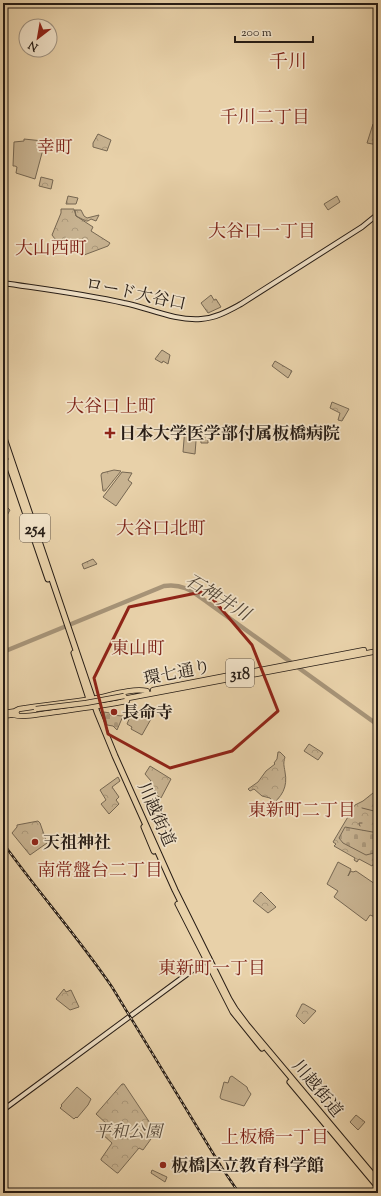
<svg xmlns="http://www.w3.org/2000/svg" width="381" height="1196" font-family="'Sorts Mill Goudy','Noto Serif JP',serif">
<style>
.forest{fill:url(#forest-crowns);stroke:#766752}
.cemetery{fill:url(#cemetery-stones);stroke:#766752}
.garden{fill:#c7b290;stroke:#766752}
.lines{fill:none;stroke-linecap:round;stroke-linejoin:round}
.stream{stroke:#736350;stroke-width:1}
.river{stroke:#a69377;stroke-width:4.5}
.secondary-casing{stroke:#261c15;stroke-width:6}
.primary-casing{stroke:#261c15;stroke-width:6}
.trunk-casing{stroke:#261c15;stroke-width:7}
.secondary{stroke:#f0e1c7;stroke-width:4}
.primary{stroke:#e8d1a9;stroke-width:4.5}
.trunk{stroke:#e8d1a9;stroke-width:5}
.rail-casing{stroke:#261c15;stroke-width:2.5}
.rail{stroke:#f0e1c7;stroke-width:1;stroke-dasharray:3;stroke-linecap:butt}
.primary-bridge-casing{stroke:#261c15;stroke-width:6;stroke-linecap:butt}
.primary-bridge{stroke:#e8d1a9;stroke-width:4.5}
.marked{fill:none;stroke:#8f2418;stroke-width:3;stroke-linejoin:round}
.poi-dot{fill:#8f2418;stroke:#f0e1c7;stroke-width:1.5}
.labels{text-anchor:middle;stroke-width:3.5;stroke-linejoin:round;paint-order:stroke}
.shield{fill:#f0e1c7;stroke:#63574a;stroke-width:1}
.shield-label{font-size:16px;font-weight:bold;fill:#261c15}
.street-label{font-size:17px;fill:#261c15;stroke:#f0e1c7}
.poi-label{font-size:17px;font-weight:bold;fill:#261c15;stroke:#f0e1c7;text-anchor:start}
.park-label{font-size:17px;font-style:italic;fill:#56493a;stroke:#f0e1c7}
.neighbourhood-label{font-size:18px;fill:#7a1f14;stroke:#f0e1c7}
.water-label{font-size:18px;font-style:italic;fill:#534637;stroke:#f0e1c7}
.quarter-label{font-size:19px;fill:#7a1f14;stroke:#f0e1c7}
</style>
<defs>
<pattern id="forest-crowns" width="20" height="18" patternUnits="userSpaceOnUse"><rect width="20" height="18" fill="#c7b290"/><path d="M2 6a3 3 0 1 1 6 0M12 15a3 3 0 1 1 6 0" fill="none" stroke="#ab987b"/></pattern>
<pattern id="cemetery-stones" width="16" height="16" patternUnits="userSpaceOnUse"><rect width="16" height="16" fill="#c7b290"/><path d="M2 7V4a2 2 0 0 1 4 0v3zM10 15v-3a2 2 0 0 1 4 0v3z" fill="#ab987b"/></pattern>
</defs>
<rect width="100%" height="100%" fill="#e8d1a9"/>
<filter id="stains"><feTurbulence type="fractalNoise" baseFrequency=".005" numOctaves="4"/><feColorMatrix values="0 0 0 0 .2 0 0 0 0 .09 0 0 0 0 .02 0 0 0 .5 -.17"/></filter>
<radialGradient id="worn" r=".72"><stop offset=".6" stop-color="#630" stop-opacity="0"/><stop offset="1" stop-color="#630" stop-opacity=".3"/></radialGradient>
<!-- forest -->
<path class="forest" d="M373 124 378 126V145L367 143Z
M98 134 111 140 107 151 93 147V143Z
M41 177 53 180 51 189 39 186Z
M68 196 78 198 76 204H66Z
M61 209H74L76 216 93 227 91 231 110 243 108 246 84 255 76 249 55 239 52 235 61 213Z
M75 210H81L84 216 87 218 99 215 96 221 91 219 88 221H86L76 216Z
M211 295 214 300 216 299 221 307 208 313 201 303Z
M162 350 170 355 168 364 163 361 162 363 155 359Z
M332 402 349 409 342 421 338 420 340 413 330 408Z
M114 470 121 471 105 491H103L101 475 102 473Z
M3 503 10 510 4 521H3Z
M93 559 97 564 84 569 82 564Z
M309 744 323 753 318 760 304 751Z
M278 752H280L285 757C283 764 284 765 285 772 288 787 282 797 270 806L269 803 272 801 270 798 262 796 254 789 250 791 248 789 258 782 266 771 275 764 274 763 277 759Z
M150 766 171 779 161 798 156 795 158 793 148 785 151 781 145 774Z
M118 777 120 781 112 787 119 797 116 800 119 804 109 814 101 804 106 800 100 790Z
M378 789V858L372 866 359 859 357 862 354 860 355 858 334 846 336 844 333 842 355 805 363 801Z
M38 821 40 823 47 843 30 855 12 833 17 827V825Z
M261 892 276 907 268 913 253 901Z
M64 989 66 992 71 990 79 1007 70 1010 56 999Z
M302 1004H304L316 1011 304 1024 296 1016Z
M122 1084H124L156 1132 143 1150 139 1148 118 1173H117L101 1160V1159L112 1143 101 1133 108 1125 96 1114Z
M356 1115 365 1122 358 1130 350 1122Z
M152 1170 167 1177 165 1182 151 1173Z"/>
<!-- cemetery -->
<path class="cemetery" d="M275 361 292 371 288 378 272 366Z
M104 712 110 713V715L123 716 117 730 113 726 107 725Z
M345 827 378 833V852L366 855 343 843 339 838Z"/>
<!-- garden -->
<path class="garden" d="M24 139 43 141 42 153 35 179 16 173 17 167 15 166H13L14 142 24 141Z
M337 196 340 202 328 210 324 204Z
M185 427 197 428 195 454 183 452Z
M200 430H208V443H201Z
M122 472 132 473 128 480 132 483 116 506 103 497Z
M133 710 138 712 139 711 149 716 148 717 151 719 142 735 131 729 132 727 127 724Z
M338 862 351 869 348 876 351 871 353 872 356 871 378 886V911L375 917 370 915 366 921 334 897 338 891 327 884Z
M232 1076 247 1087 248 1090 251 1094 244 1106 221 1099 220 1097 224 1082 228 1083 230 1077Z
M77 1087 91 1099 88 1105 77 1118 76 1117 74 1119 60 1108 62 1106 61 1105Z"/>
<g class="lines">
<!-- stream -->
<path class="stream" d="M362 808 378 812
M360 826 359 824V823H362"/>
<!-- river -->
<path class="river" d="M3 652 164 586C183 583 193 592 207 602L378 725"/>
<!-- secondary casing -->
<g class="secondary-casing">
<path id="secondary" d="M3 283C43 289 84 294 124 303 149 308 174 321 201 319 216 318 228 311 241 304L362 227 378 214
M3 1110 209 958"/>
</g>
<!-- primary casing -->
<g class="primary-casing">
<path id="primary" d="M255 671 364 650
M153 690 246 672
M123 699 378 651
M15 711 19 709C43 705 68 703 92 699 109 696 131 688 147 691
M3 713 17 711
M14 715C24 718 38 714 49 713 75 709 101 706 127 701
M3 716 17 714"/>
</g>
<!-- trunk casing -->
<g class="trunk-casing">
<path id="trunk" d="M3 435 97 712 115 756 175 890 229 999 235 1009 247 1025 378 1181
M8 462 48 579
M74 653 90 702
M144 827 154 851
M178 904 233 1012 262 1048
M290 1082 378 1187"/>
</g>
<!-- secondary -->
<use href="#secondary" class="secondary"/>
<!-- primary -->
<use href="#primary" class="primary"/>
<!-- trunk -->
<use href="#trunk" class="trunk"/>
<!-- rail casing -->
<g class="rail-casing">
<path id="rail" d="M3 843C38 892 78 937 112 987L222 1168 239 1193"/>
</g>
<!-- rail -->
<use href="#rail" class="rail"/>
<!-- primary-bridge casing -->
<g class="primary-bridge-casing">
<path id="primary-bridge" d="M36 709 86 703 124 696"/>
</g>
<!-- primary-bridge -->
<use href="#primary-bridge" class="primary-bridge"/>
</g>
<!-- marked area -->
<path class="marked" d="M206 591 252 645 278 711 232 751 170 768 108 734 94 678 129 607Z"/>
<!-- markers -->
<g class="poi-dot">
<path d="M108 427h4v4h4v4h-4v4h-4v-4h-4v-4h4z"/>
<circle cx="114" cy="712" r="4"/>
<circle cx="35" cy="842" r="4"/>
<circle cx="163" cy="1165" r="4"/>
</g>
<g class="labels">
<!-- shield labels -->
<g class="shield">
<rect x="20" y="514" width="30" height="28" rx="3"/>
<rect x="226" y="659" width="28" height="28" rx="3"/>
</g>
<g class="shield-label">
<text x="35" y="534">254</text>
<text x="240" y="679">318</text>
</g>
<!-- street labels -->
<g class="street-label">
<text transform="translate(136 293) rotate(12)" y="6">ロード大谷口</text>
<text transform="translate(177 672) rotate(-11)" y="6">環七通り</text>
<text transform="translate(157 814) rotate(66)" y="6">川越街道</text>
<text transform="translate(318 1088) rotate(50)" y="6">川越街道</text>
</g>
<!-- poi labels -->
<g class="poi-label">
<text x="119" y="439">日本大学医学部付属板橋病院</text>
<text x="122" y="718">長命寺</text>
<text x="43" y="848">天祖神社</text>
<text x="171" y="1171">板橋区立教育科学館</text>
</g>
<!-- park labels -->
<g class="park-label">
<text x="128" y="1137">平和公園</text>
</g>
<!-- neighbourhood labels -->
<g class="neighbourhood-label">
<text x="265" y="123">千川二丁目</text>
<text x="55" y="153">幸町</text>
<text x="262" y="237">大谷口一丁目</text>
<text x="51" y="254">大山西町</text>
<text x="111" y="412">大谷口上町</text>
<text x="161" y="534">大谷口北町</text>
<text x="138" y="654">東山町</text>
<text x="302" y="816">東新町二丁目</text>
<text x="100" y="876">南常盤台二丁目</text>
<text x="212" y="974">東新町一丁目</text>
<text x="275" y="1143">上板橋一丁目</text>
</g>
<!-- water labels -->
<g class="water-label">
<text transform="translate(218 597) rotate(31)" y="6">石神井川</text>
</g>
<!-- quarter labels -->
<g class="quarter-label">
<text x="288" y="68">千川</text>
</g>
</g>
<!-- margin -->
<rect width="381" height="1196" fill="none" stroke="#e8d1a9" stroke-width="16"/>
<rect x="4" y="4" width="373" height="1188" fill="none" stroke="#261c15" stroke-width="2"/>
<rect x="8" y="8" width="365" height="1180" fill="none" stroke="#261c15"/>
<!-- north arrow -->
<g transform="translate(38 38) rotate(211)"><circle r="19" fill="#f0e1c7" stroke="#9f9280"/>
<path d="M0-3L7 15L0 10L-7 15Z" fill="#8f2418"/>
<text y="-6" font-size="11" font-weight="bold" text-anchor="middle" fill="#261c15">N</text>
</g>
<!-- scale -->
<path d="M235 36v6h78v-6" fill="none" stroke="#261c15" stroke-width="2"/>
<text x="241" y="36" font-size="12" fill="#261c15" stroke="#f0e1c7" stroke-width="3" paint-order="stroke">200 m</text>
<rect width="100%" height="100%" filter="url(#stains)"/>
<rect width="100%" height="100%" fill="url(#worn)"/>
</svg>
